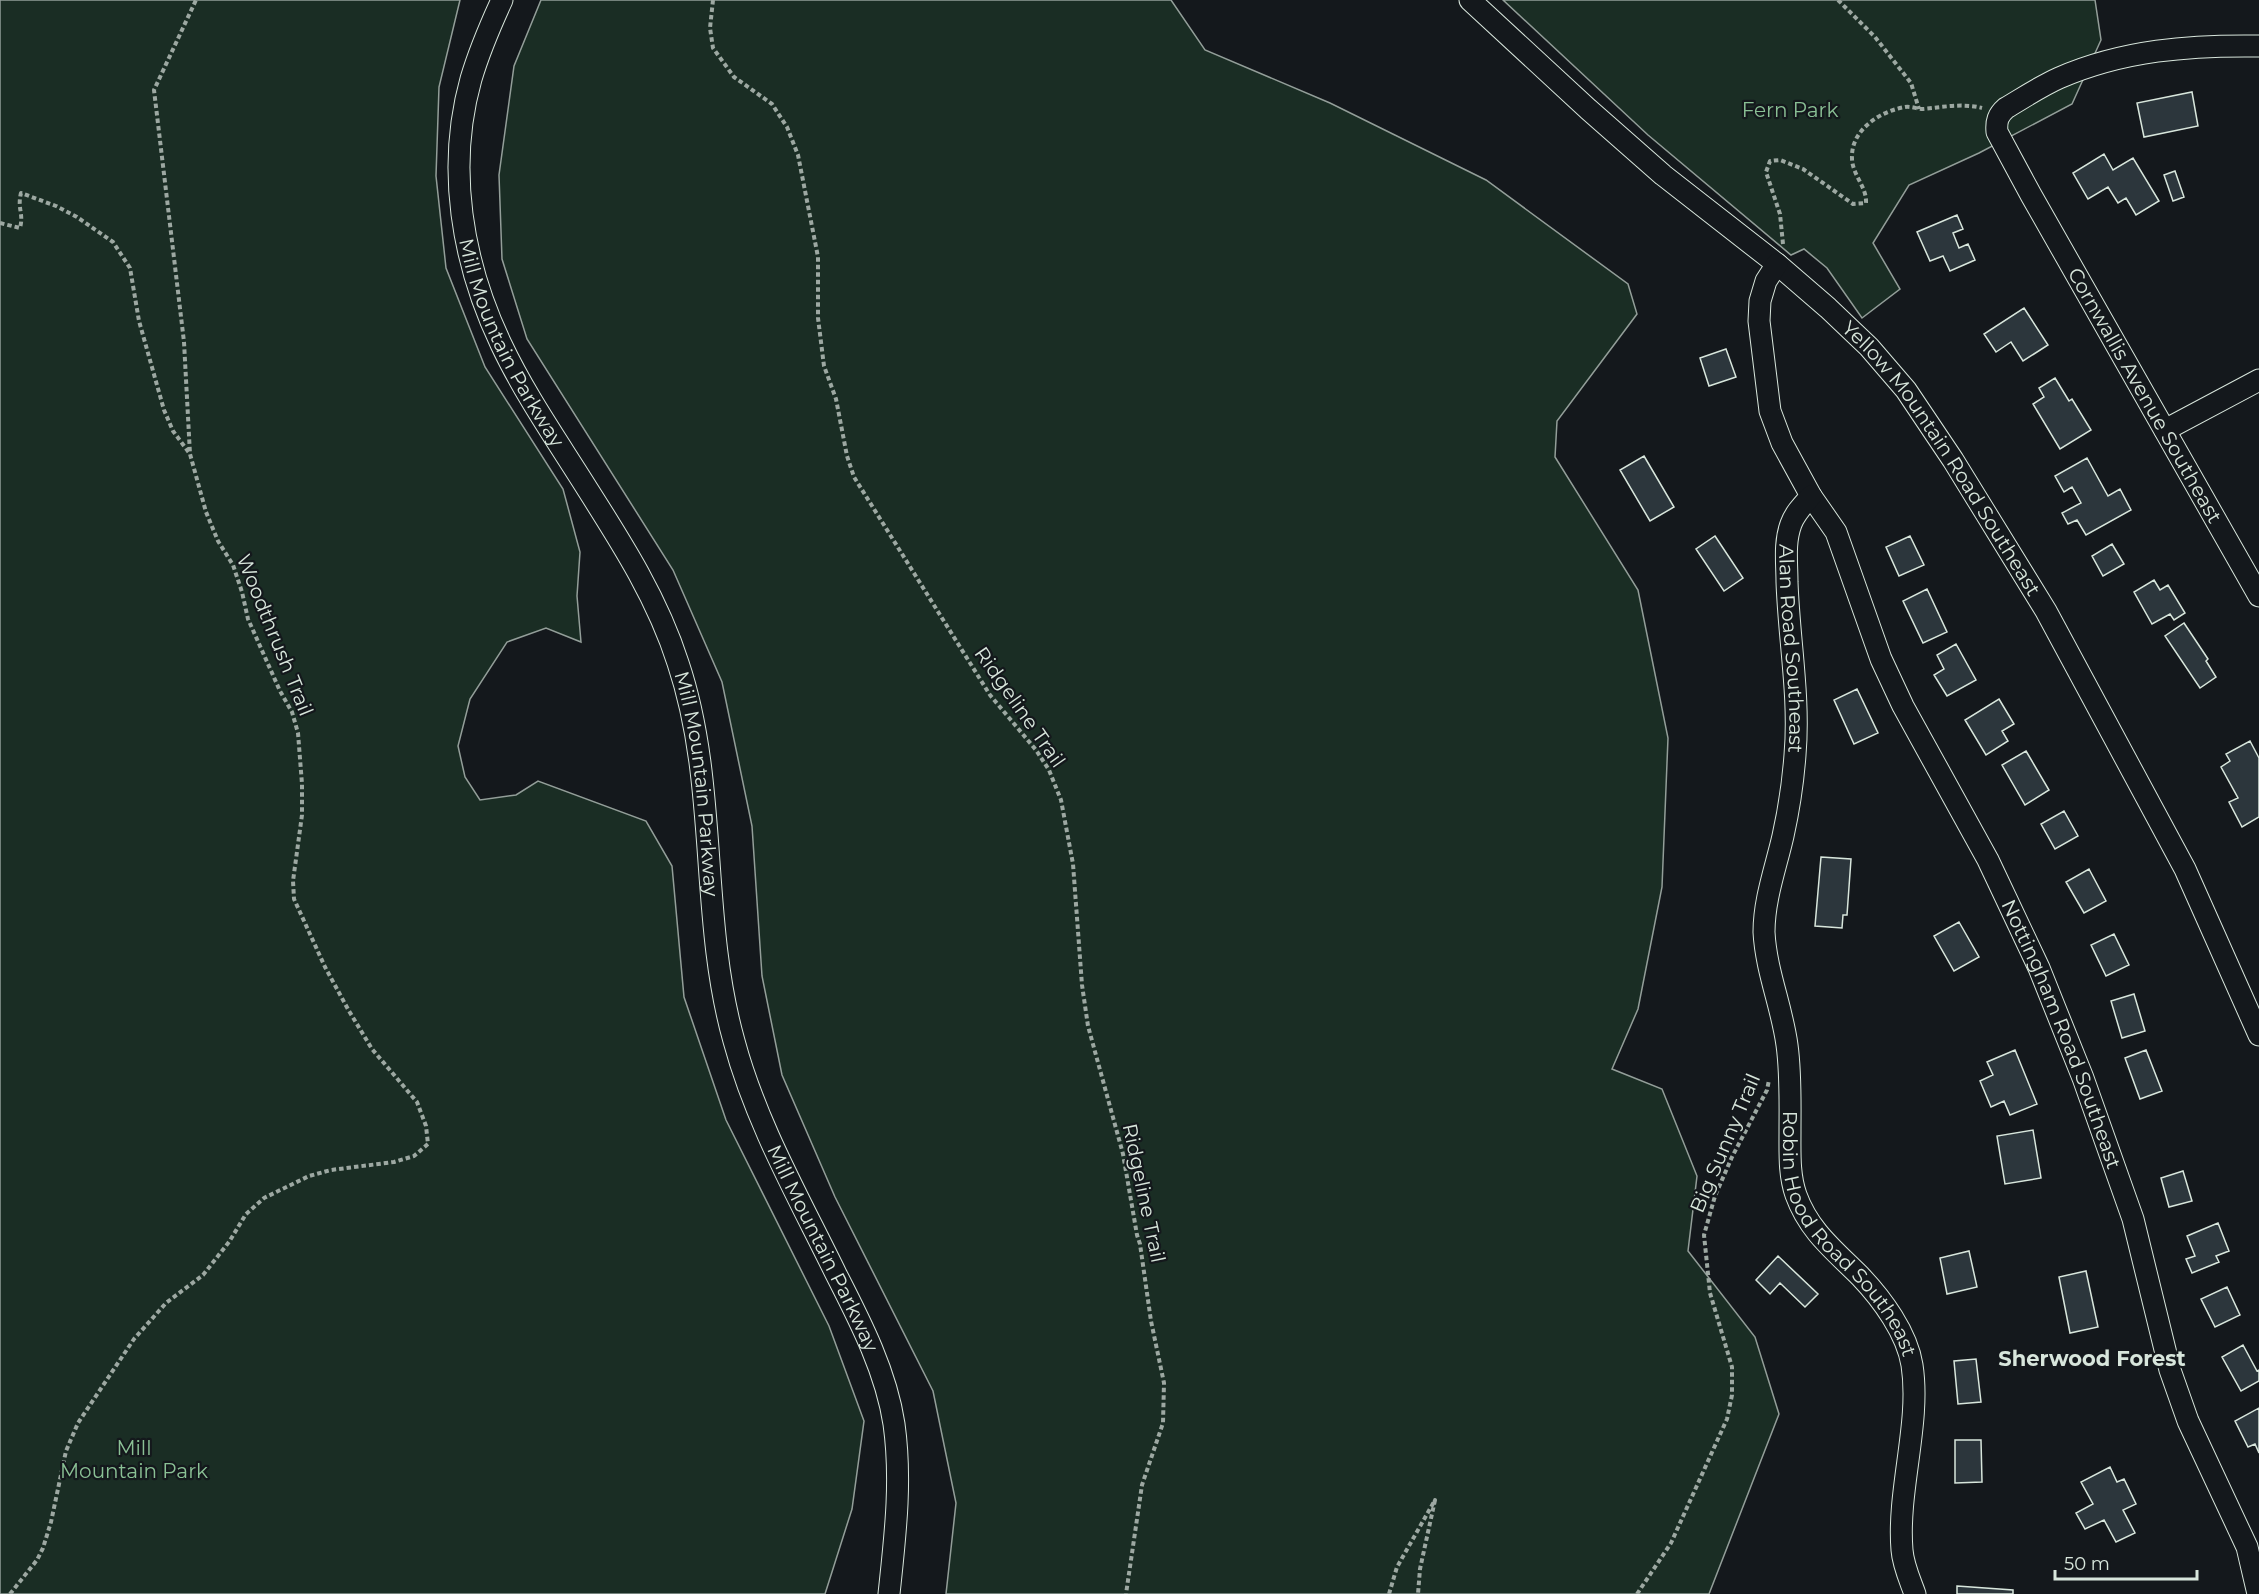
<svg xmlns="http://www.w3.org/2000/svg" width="2259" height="1594" font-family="Montserrat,sans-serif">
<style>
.green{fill:#1a2d24;stroke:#939e99;stroke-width:1.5}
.building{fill:#2c363c;stroke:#d8e6dc;stroke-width:1.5}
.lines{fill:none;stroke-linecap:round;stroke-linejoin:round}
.minor-casing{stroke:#d8e6dc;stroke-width:23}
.path{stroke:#9da8a2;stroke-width:4;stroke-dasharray:4.5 3;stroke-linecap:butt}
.minor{stroke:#14181c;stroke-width:21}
.labels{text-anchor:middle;stroke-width:4.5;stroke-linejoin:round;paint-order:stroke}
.park-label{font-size:20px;fill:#8ac095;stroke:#14181c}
.street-label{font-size:20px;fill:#d8e6dc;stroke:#14181c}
.neighbourhood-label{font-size:21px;font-weight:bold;fill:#d8e6dc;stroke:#14181c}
</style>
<rect width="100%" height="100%" fill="#14181c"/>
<!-- green -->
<path class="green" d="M0 0H460L439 87 436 176 446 268 485 367 563 489 580 552 577 596 581 642 546 628 507 642 470 699 458 746 465 777 480 800 516 795 538 781 646 821 672 866 684 997 726 1120 829 1326 864 1421 852 1509 825 1594H0Z
M541 0H1171L1205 50 1330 103 1486 180 1628 284 1637 314 1557 421 1555 457 1638 590 1668 738 1662 887 1638 1009 1612 1069 1662 1089 1697 1176 1688 1251 1755 1337 1779 1414 1709 1594H946L956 1503 933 1391 835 1197 782 1075 762 976 752 826 722 682 673 570 527 339 502 259 499 175 514 66Z
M1503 0H2095L2101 40 2072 104 1979 153 1909 185 1873 243 1900 289 1862 318 1827 268 1804 249 1791 255 1648 135Z"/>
<!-- building -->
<path class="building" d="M2192 92 2198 126 2144 137 2137 103Z
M2104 154 2113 170 2133 158 2159 201 2136 215 2126 198 2118 203 2108 187 2088 199 2073 173Z
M2175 171 2184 197 2173 201 2164 175Z
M1957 215 1963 229 1953 233 1959 248 1968 244 1975 260 1950 271 1943 256 1930 261 1917 232Z
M2024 308 2048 345 2023 361 2011 342 1996 352 1984 334Z
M1726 349 1736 377 1709 386 1700 358Z
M2055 378 2069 401 2072 399 2091 430 2060 449 2033 404 2044 397 2039 388Z
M1644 456 1674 507 1650 521 1620 470Z
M2087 458 2108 496 2120 489 2131 510 2086 535 2077 520 2068 524 2062 513 2081 503 2072 487 2064 492 2055 476Z
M1715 536 1743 578 1724 591 1696 549Z
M1910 536 1924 565 1899 576 1886 547Z
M2112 544 2124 564 2103 576 2092 556Z
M2154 580 2160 590 2168 585 2185 613 2174 620 2170 614 2152 624 2134 592Z
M1927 589 1947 632 1923 643 1903 601Z
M2184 623 2208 659 2206 661 2216 677 2200 688 2165 636Z
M1956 644 1976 680 1947 696 1934 675 1944 669 1937 655Z
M1857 689 1878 733 1854 744 1834 700Z
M1999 699 2014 724 2002 731 2008 741 1986 755 1965 720Z
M2250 741 2259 758V817L2242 827 2229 802 2238 798 2221 767 2230 761 2226 754Z
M2026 751 2049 790 2025 805 2002 765Z
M2064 811 2078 836 2055 849 2041 824Z
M1821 857 1851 859 1847 915H1843L1842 928 1815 926Z
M2089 869 2106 901 2084 913 2066 882Z
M1959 922 1979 957 1954 971 1934 936Z
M2114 934 2129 965 2106 976 2091 945Z
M2134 994 2145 1031 2122 1038 2111 1001Z
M2015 1050 2037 1104 2010 1115 2004 1101 1991 1107 1980 1081 1993 1075 1987 1062Z
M2146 1050 2162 1091 2140 1099 2125 1058Z
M2033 1130 2041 1178 2005 1184 1997 1136Z
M2183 1171 2192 1201 2169 1207 2161 1178Z
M2218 1223 2229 1251 2216 1256 2219 1262 2192 1273 2186 1259 2195 1256 2187 1236Z
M1969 1251 1977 1287 1947 1294 1940 1258Z
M1778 1256 1818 1294 1805 1307 1780 1283 1770 1294 1756 1280Z
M2086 1271 2098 1327 2070 1333 2059 1277Z
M2227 1287 2240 1315 2215 1327 2201 1299Z
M2243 1345 2257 1371 2259 1370V1381L2241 1391 2222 1357Z
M1976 1359 1981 1402 1958 1404 1954 1361Z
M2259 1408V1453L2255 1444 2248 1447 2235 1421Z
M1955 1440H1981L1982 1482 1955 1483Z
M2110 1467 2117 1482 2124 1479 2136 1504 2123 1510 2135 1533 2116 1542 2104 1520 2085 1529 2076 1513 2093 1504 2081 1482Z
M1957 1586 2013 1590V1594H1957Z"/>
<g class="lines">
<!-- minor casing -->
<g class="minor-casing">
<g id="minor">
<path id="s1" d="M502 0C490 26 479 52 471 79 446 168 462 262 501 344 525 395 558 442 588 490 623 545 658 600 678 663 719 785 699 917 734 1041 756 1123 799 1198 836 1274 860 1321 886 1371 894 1424 902 1481 895 1537 889 1594"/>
<path id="s2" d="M1470 0 1588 109 1663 175 1777 264 1828 308 1869 347 1906 390 1953 460 2046 611 2185 869 2259 1035"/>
<path id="s3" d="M2259 46C2190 45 2123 50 2059 78 2041 86 2023 98 2006 108 1998 115 1996 121 1997 132L2031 195 2259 596"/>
<path id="s4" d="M1777 264 1766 281 1760 301 1759 321 1770 411 1782 443 1811 496 1836 532 1881 659 1903 706 1988 860 2039 968 2083 1078 2133 1219 2170 1370 2188 1421 2247 1547 2258 1594"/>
<path d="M2165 430 2259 380"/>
<path id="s5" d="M1811 496C1803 505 1795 513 1791 524 1784 543 1787 563 1787 582 1789 640 1800 698 1795 755 1793 782 1789 809 1783 836 1776 867 1764 899 1764 932 1766 971 1782 1007 1787 1045 1791 1074 1790 1103 1790 1132 1790 1154 1789 1175 1796 1195 1809 1231 1834 1250 1860 1276 1882 1299 1907 1333 1912 1365 1921 1423 1897 1490 1902 1550 1903 1565 1910 1580 1915 1594"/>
</g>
</g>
<!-- path -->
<path class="path" d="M713 0 710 28 713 48 734 77 772 104 787 127 798 155 818 257V318L824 366 836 399 847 456 854 477 990 695 1036 750 1049 770 1061 800 1073 864 1082 985 1088 1026 1123 1154 1137 1235 1140 1244 1151 1321 1164 1383 1163 1423 1142 1485 1126 1594
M1838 0 1875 37 1911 83 1919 109
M0 223 20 228C24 213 17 209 21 193L56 206 77 217 113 242 130 268 139 321 164 410 173 431 190 454
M1783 244 1780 214 1766 172 1770 161 1780 160 1803 169 1853 204 1866 203C1867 186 1851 174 1852 156 1852 129 1881 111 1905 107 1911 106 1917 109 1923 109 1944 107 1962 103 1982 108
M10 1594 37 1560 43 1548 51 1522 66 1451 78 1423 134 1339 166 1303 203 1275 229 1242 246 1214 264 1198 309 1176 331 1170 394 1162 414 1156 428 1144 426 1126 417 1102 372 1049 349 1011 325 967 294 899 293 881 302 815V784L298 733 292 712 280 691 248 619 242 592 233 565 218 541 206 512 190 454 184 342 154 90 196 0
M1389 1594 1397 1567 1435 1500 1420 1569 1418 1594
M1637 1594 1671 1543 1727 1419 1732 1395V1367L1710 1293 1704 1235 1715 1196 1732 1157 1767 1090 1769 1080"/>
<!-- minor -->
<use href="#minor" class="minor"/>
</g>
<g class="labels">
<!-- park labels -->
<g class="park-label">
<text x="1790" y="117">Fern Park</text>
<text x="134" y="1455">Mill<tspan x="134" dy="23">Mountain Park</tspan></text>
</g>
<!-- street labels -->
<g class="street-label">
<text dy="7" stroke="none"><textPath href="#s1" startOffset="360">Mill Mountain Parkway</textPath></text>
<text dy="7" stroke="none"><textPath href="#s3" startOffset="594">Cornwallis Avenue Southeast</textPath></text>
<text dy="7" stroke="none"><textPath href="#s2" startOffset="662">Yellow Mountain Road Southeast</textPath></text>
<text transform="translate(275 635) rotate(68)" y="7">Woodthrush Trail</text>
<text dy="7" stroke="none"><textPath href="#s5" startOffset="160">Alan Road Southeast</textPath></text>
<text transform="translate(1020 707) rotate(55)" y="7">Ridgeline Trail</text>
<text dy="7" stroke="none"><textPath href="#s1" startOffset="846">Mill Mountain Parkway</textPath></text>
<text dy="7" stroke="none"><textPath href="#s4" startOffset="842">Nottingham Road Southeast</textPath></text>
<text transform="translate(1725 1143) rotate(-67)" y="7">Big Sunny Trail</text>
<text transform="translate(1144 1193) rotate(78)" y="7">Ridgeline Trail</text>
<text dy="7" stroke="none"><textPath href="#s5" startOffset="770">Robin Hood Road Southeast</textPath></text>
<text dy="7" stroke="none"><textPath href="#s1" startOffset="1332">Mill Mountain Parkway</textPath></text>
</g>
<!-- neighbourhood labels -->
<g class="neighbourhood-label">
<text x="2092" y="1366">Sherwood Forest</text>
</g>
</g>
<!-- scale -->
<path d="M2055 1570v9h142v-9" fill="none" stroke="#d8e6dc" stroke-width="3"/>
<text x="2064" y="1570" font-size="18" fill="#d8e6dc" stroke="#14181c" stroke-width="4.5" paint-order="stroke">50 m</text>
</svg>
